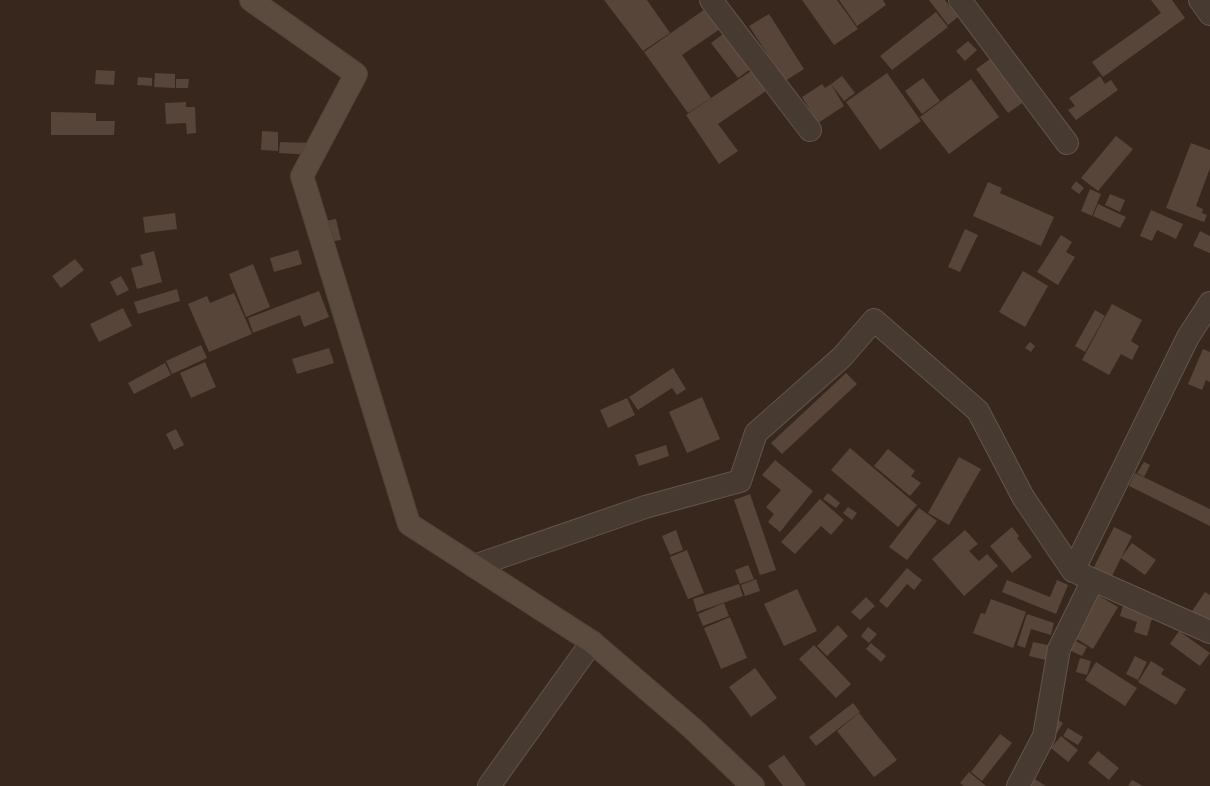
<svg xmlns="http://www.w3.org/2000/svg" width="1210" height="786" font-family="Montserrat,sans-serif">
	<rect width="100%" height="100%" fill="#37271d"/>
	<g fill="#584539">
		<path d="M 604,0 L 647,0 L 670,33 L 643,51 Z"/>
		<path d="M 802,0 L 837,0 L 858,29 L 834,45 Z"/>
		<path d="M 839,0 L 883,0 L 886,5 L 857,26 Z"/>
		<path d="M 929,0 L 945,0 L 958,17 L 948,25 Z"/>
		<path d="M 1151,0 L 1172,0 L 1185,18 L 1103,77 L 1092,62 L 1161,13 Z"/>
		<path d="M 705,9 L 720,29 L 682,55 L 711,98 L 688,113 L 644,52 Z"/>
		<path d="M 936,12 L 948,27 L 892,70 L 880,56 Z"/>
		<path d="M 769,14 L 804,69 L 785,81 L 749,26 Z"/>
		<path d="M 727,31 L 753,67 L 738,78 L 711,43 Z"/>
		<path d="M 968,41 L 977,50 L 965,61 L 956,51 Z"/>
		<path d="M 993,57 L 1025,101 L 1008,113 L 976,69 Z"/>
		<path d="M 754,69 L 769,89 L 718,124 L 738,151 L 719,164 L 686,115 Z"/>
		<path d="M 96,70 L 115,71 L 114,85 L 95,84 Z"/>
		<path d="M 155,73 L 175,74 L 175,88 L 154,87 Z"/>
		<path d="M 887,73 L 921,121 L 880,150 L 846,102 Z"/>
		<path d="M 842,76 L 855,93 L 844,101 L 831,84 Z"/>
		<path d="M 1100,76 L 1105,84 L 1111,80 L 1118,90 L 1076,120 L 1068,110 L 1075,106 L 1069,98 Z"/>
		<path d="M 138,77 L 152,78 L 152,86 L 137,85 Z"/>
		<path d="M 923,78 L 940,101 L 922,114 L 905,91 Z"/>
		<path d="M 176,79 L 189,79 L 188,88 L 176,88 Z"/>
		<path d="M 971,79 L 999,117 L 949,154 L 920,117 Z"/>
		<path d="M 822,84 L 825,88 L 831,84 L 844,106 L 818,123 L 802,97 Z"/>
		<path d="M 186,102 L 186,107 L 195,107 L 196,133 L 187,134 L 186,123 L 166,124 L 165,103 Z"/>
		<path d="M 51,112 L 96,113 L 96,121 L 115,121 L 114,135 L 51,135 Z"/>
		<path d="M 262,131 L 278,132 L 278,151 L 261,150 Z"/>
		<path d="M 1116,136 L 1133,149 L 1098,191 L 1081,178 Z"/>
		<path d="M 280,142 L 312,143 L 312,155 L 279,153 Z"/>
		<path d="M 1191,143 L 1210,150 L 1210,168 L 1196,206 L 1203,209 L 1202,213 L 1207,215 L 1204,222 L 1166,208 Z"/>
		<path d="M 1076,181 L 1084,188 L 1079,194 L 1071,188 Z"/>
		<path d="M 988,182 L 1002,188 L 1000,193 L 1054,217 L 1041,246 L 973,216 Z"/>
		<path d="M 1090,189 L 1101,194 L 1092,216 L 1081,211 Z"/>
		<path d="M 1110,194 L 1125,200 L 1120,212 L 1105,205 Z"/>
		<path d="M 1098,204 L 1126,217 L 1120,228 L 1093,216 Z"/>
		<path d="M 1151,210 L 1183,224 L 1176,239 L 1157,230 L 1152,241 L 1140,236 Z"/>
		<path d="M 175,213 L 177,229 L 145,233 L 143,217 Z"/>
		<path d="M 336,219 L 341,240 L 329,242 L 325,221 Z"/>
		<path d="M 965,229 L 978,235 L 960,272 L 948,267 Z"/>
		<path d="M 1200,231 L 1210,236 L 1210,253 L 1193,246 Z"/>
		<path d="M 1061,235 L 1072,242 L 1066,252 L 1075,257 L 1058,285 L 1037,272 Z"/>
		<path d="M 298,250 L 302,264 L 274,272 L 270,258 Z"/>
		<path d="M 154,251 L 162,282 L 137,289 L 131,268 L 143,265 L 140,255 Z"/>
		<path d="M 75,259 L 84,270 L 61,288 L 52,276 Z"/>
		<path d="M 253,264 L 270,307 L 246,317 L 229,274 Z"/>
		<path d="M 1023,271 L 1048,286 L 1025,327 L 999,312 Z"/>
		<path d="M 121,276 L 129,290 L 117,296 L 110,282 Z"/>
		<path d="M 177,289 L 180,301 L 138,314 L 134,302 Z"/>
		<path d="M 319,291 L 329,317 L 304,327 L 300,315 L 253,333 L 248,318 Z"/>
		<path d="M 234,293 L 252,334 L 209,352 L 188,304 L 207,296 L 210,303 Z"/>
		<path d="M 1112,304 L 1142,320 L 1131,341 L 1139,346 L 1132,360 L 1121,354 L 1109,375 L 1082,360 Z"/>
		<path d="M 123,308 L 132,326 L 99,342 L 90,324 Z"/>
		<path d="M 1095,310 L 1105,316 L 1085,352 L 1075,346 Z"/>
		<path d="M 1030,342 L 1035,346 L 1031,352 L 1025,348 Z"/>
		<path d="M 201,345 L 207,358 L 172,374 L 166,361 Z"/>
		<path d="M 329,348 L 334,363 L 297,374 L 292,359 Z"/>
		<path d="M 1203,349 L 1210,352 L 1210,382 L 1206,380 L 1202,390 L 1188,384 Z"/>
		<path d="M 205,362 L 216,387 L 191,398 L 180,373 Z"/>
		<path d="M 165,363 L 171,375 L 134,394 L 128,383 Z"/>
		<path d="M 673,368 L 686,389 L 677,395 L 672,388 L 638,410 L 629,397 Z"/>
		<path d="M 846,373 L 857,384 L 782,454 L 771,443 Z"/>
		<path d="M 702,397 L 720,439 L 687,453 L 669,412 Z"/>
		<path d="M 627,398 L 635,415 L 608,428 L 600,410 Z"/>
		<path d="M 176,429 L 184,445 L 174,450 L 166,434 Z"/>
		<path d="M 666,445 L 669,456 L 639,466 L 635,455 Z"/>
		<path d="M 850,448 L 917,505 L 898,527 L 831,470 Z"/>
		<path d="M 888,449 L 915,471 L 911,476 L 921,483 L 910,496 L 874,466 Z"/>
		<path d="M 959,457 L 981,469 L 949,525 L 928,513 Z"/>
		<path d="M 775,460 L 813,491 L 780,532 L 768,522 L 774,514 L 766,507 L 781,490 L 762,475 Z"/>
		<path d="M 1144,462 L 1150,465 L 1144,477 L 1137,473 Z"/>
		<path d="M 1135,473 L 1210,509 L 1210,526 L 1129,486 Z"/>
		<path d="M 828,493 L 840,503 L 836,508 L 823,499 Z"/>
		<path d="M 750,494 L 776,570 L 760,575 L 734,500 Z"/>
		<path d="M 820,499 L 844,520 L 831,535 L 821,526 L 795,554 L 781,542 Z"/>
		<path d="M 848,507 L 857,513 L 852,520 L 843,513 Z"/>
		<path d="M 919,508 L 937,521 L 907,560 L 889,547 Z"/>
		<path d="M 1012,527 L 1019,536 L 1017,538 L 1032,557 L 1012,573 L 990,546 Z"/>
		<path d="M 1114,527 L 1132,536 L 1121,558 L 1132,543 L 1156,560 L 1145,575 L 1121,558 L 1110,580 L 1092,571 Z"/>
		<path d="M 676,530 L 683,550 L 670,555 L 662,536 Z"/>
		<path d="M 965,530 L 978,544 L 969,551 L 979,561 L 987,554 L 998,566 L 964,596 L 932,559 Z"/>
		<path d="M 687,550 L 704,593 L 688,599 L 670,557 Z"/>
		<path d="M 748,565 L 754,579 L 740,584 L 735,570 Z"/>
		<path d="M 907,568 L 922,580 L 914,590 L 907,584 L 887,608 L 879,601 Z"/>
		<path d="M 756,579 L 760,591 L 745,596 L 741,585 Z"/>
		<path d="M 1007,580 L 1050,597 L 1057,580 L 1068,585 L 1056,614 L 1002,592 Z"/>
		<path d="M 739,584 L 743,596 L 697,612 L 693,599 Z"/>
		<path d="M 797,589 L 817,631 L 784,646 L 764,604 Z"/>
		<path d="M 1205,592 L 1210,595 L 1210,628 L 1190,614 Z"/>
		<path d="M 1096,594 L 1118,607 L 1093,649 L 1072,636 Z"/>
		<path d="M 866,597 L 875,606 L 860,620 L 851,612 Z"/>
		<path d="M 991,599 L 1026,612 L 1013,648 L 973,633 L 981,613 L 985,614 Z"/>
		<path d="M 1124,602 L 1154,611 L 1147,636 L 1134,632 L 1137,622 L 1120,616 Z"/>
		<path d="M 724,603 L 729,616 L 703,626 L 698,614 Z"/>
		<path d="M 1027,614 L 1054,623 L 1051,635 L 1031,629 L 1025,648 L 1017,645 Z"/>
		<path d="M 730,617 L 747,658 L 721,669 L 704,628 Z"/>
		<path d="M 838,625 L 848,636 L 827,656 L 817,646 Z"/>
		<path d="M 868,627 L 877,634 L 869,643 L 861,636 Z"/>
		<path d="M 1179,631 L 1210,653 L 1200,666 L 1170,644 Z"/>
		<path d="M 1072,639 L 1087,647 L 1082,656 L 1067,649 Z"/>
		<path d="M 1033,642 L 1053,646 L 1050,661 L 1029,656 Z"/>
		<path d="M 871,643 L 886,656 L 881,662 L 866,649 Z"/>
		<path d="M 814,645 L 851,684 L 836,698 L 799,659 Z"/>
		<path d="M 1135,656 L 1147,662 L 1138,680 L 1126,674 Z"/>
		<path d="M 1080,658 L 1091,661 L 1087,675 L 1076,672 Z"/>
		<path d="M 1151,661 L 1164,669 L 1161,674 L 1186,689 L 1176,705 L 1138,682 Z"/>
		<path d="M 1096,662 L 1137,688 L 1125,706 L 1085,680 Z"/>
		<path d="M 755,668 L 777,698 L 751,717 L 729,687 Z"/>
		<path d="M 853,703 L 860,712 L 816,746 L 809,737 Z"/>
		<path d="M 859,713 L 897,760 L 874,777 L 837,731 Z"/>
		<path d="M 1053,717 L 1063,723 L 1057,733 L 1047,727 Z"/>
		<path d="M 1068,728 L 1083,737 L 1078,745 L 1063,736 Z"/>
		<path d="M 1000,734 L 1012,743 L 982,781 L 971,772 Z"/>
		<path d="M 1061,736 L 1078,750 L 1068,762 L 1051,748 Z"/>
		<path d="M 1098,751 L 1119,768 L 1109,780 L 1088,763 Z"/>
		<path d="M 784,755 L 806,785 L 804,786 L 783,786 L 768,766 Z"/>
		<path d="M 969,772 L 986,786 L 964,786 L 960,783 Z"/>
		<path d="M 1033,778 L 1046,786 L 1028,786 Z"/>
		<path d="M 1132,780 L 1143,786 L 1128,786 Z"/>
	</g>
	<g fill="none" stroke-linecap="round" stroke-linejoin="round">
		<g stroke="#63554c" stroke-width="24">
			<g id="street">
				<path d="M 711,0 L 810,130"/>
				<path d="M 960,0 L 1067,143"/>
				<path d="M 1200,0 L 1210,14"/>
				<path d="M 474,566 L 645,507 L 740,481 L 756,433 L 842,357 L 874,320 L 978,411 L 1023,497 L 1073,571 L 1188,337 L 1210,303"/>
				<path d="M 1080,574 L 1210,632"/>
				<path d="M 489,786 L 592,642"/>
				<path d="M 1018,786 L 1044,736 L 1059,649 L 1093,580"/>
			</g>
		</g>
		<g stroke="#51433a" stroke-width="24">
			<path id="secondary" d="M 251,0 L 356,74 L 302,176 L 409,524 L 592,642 L 692,728 L 753,786"/>
		</g>
		<use href="#street" stroke="#473a31" stroke-width="22"/>
		<use href="#secondary" stroke="#5b4b3e" stroke-width="22"/>
	</g>
</svg>
